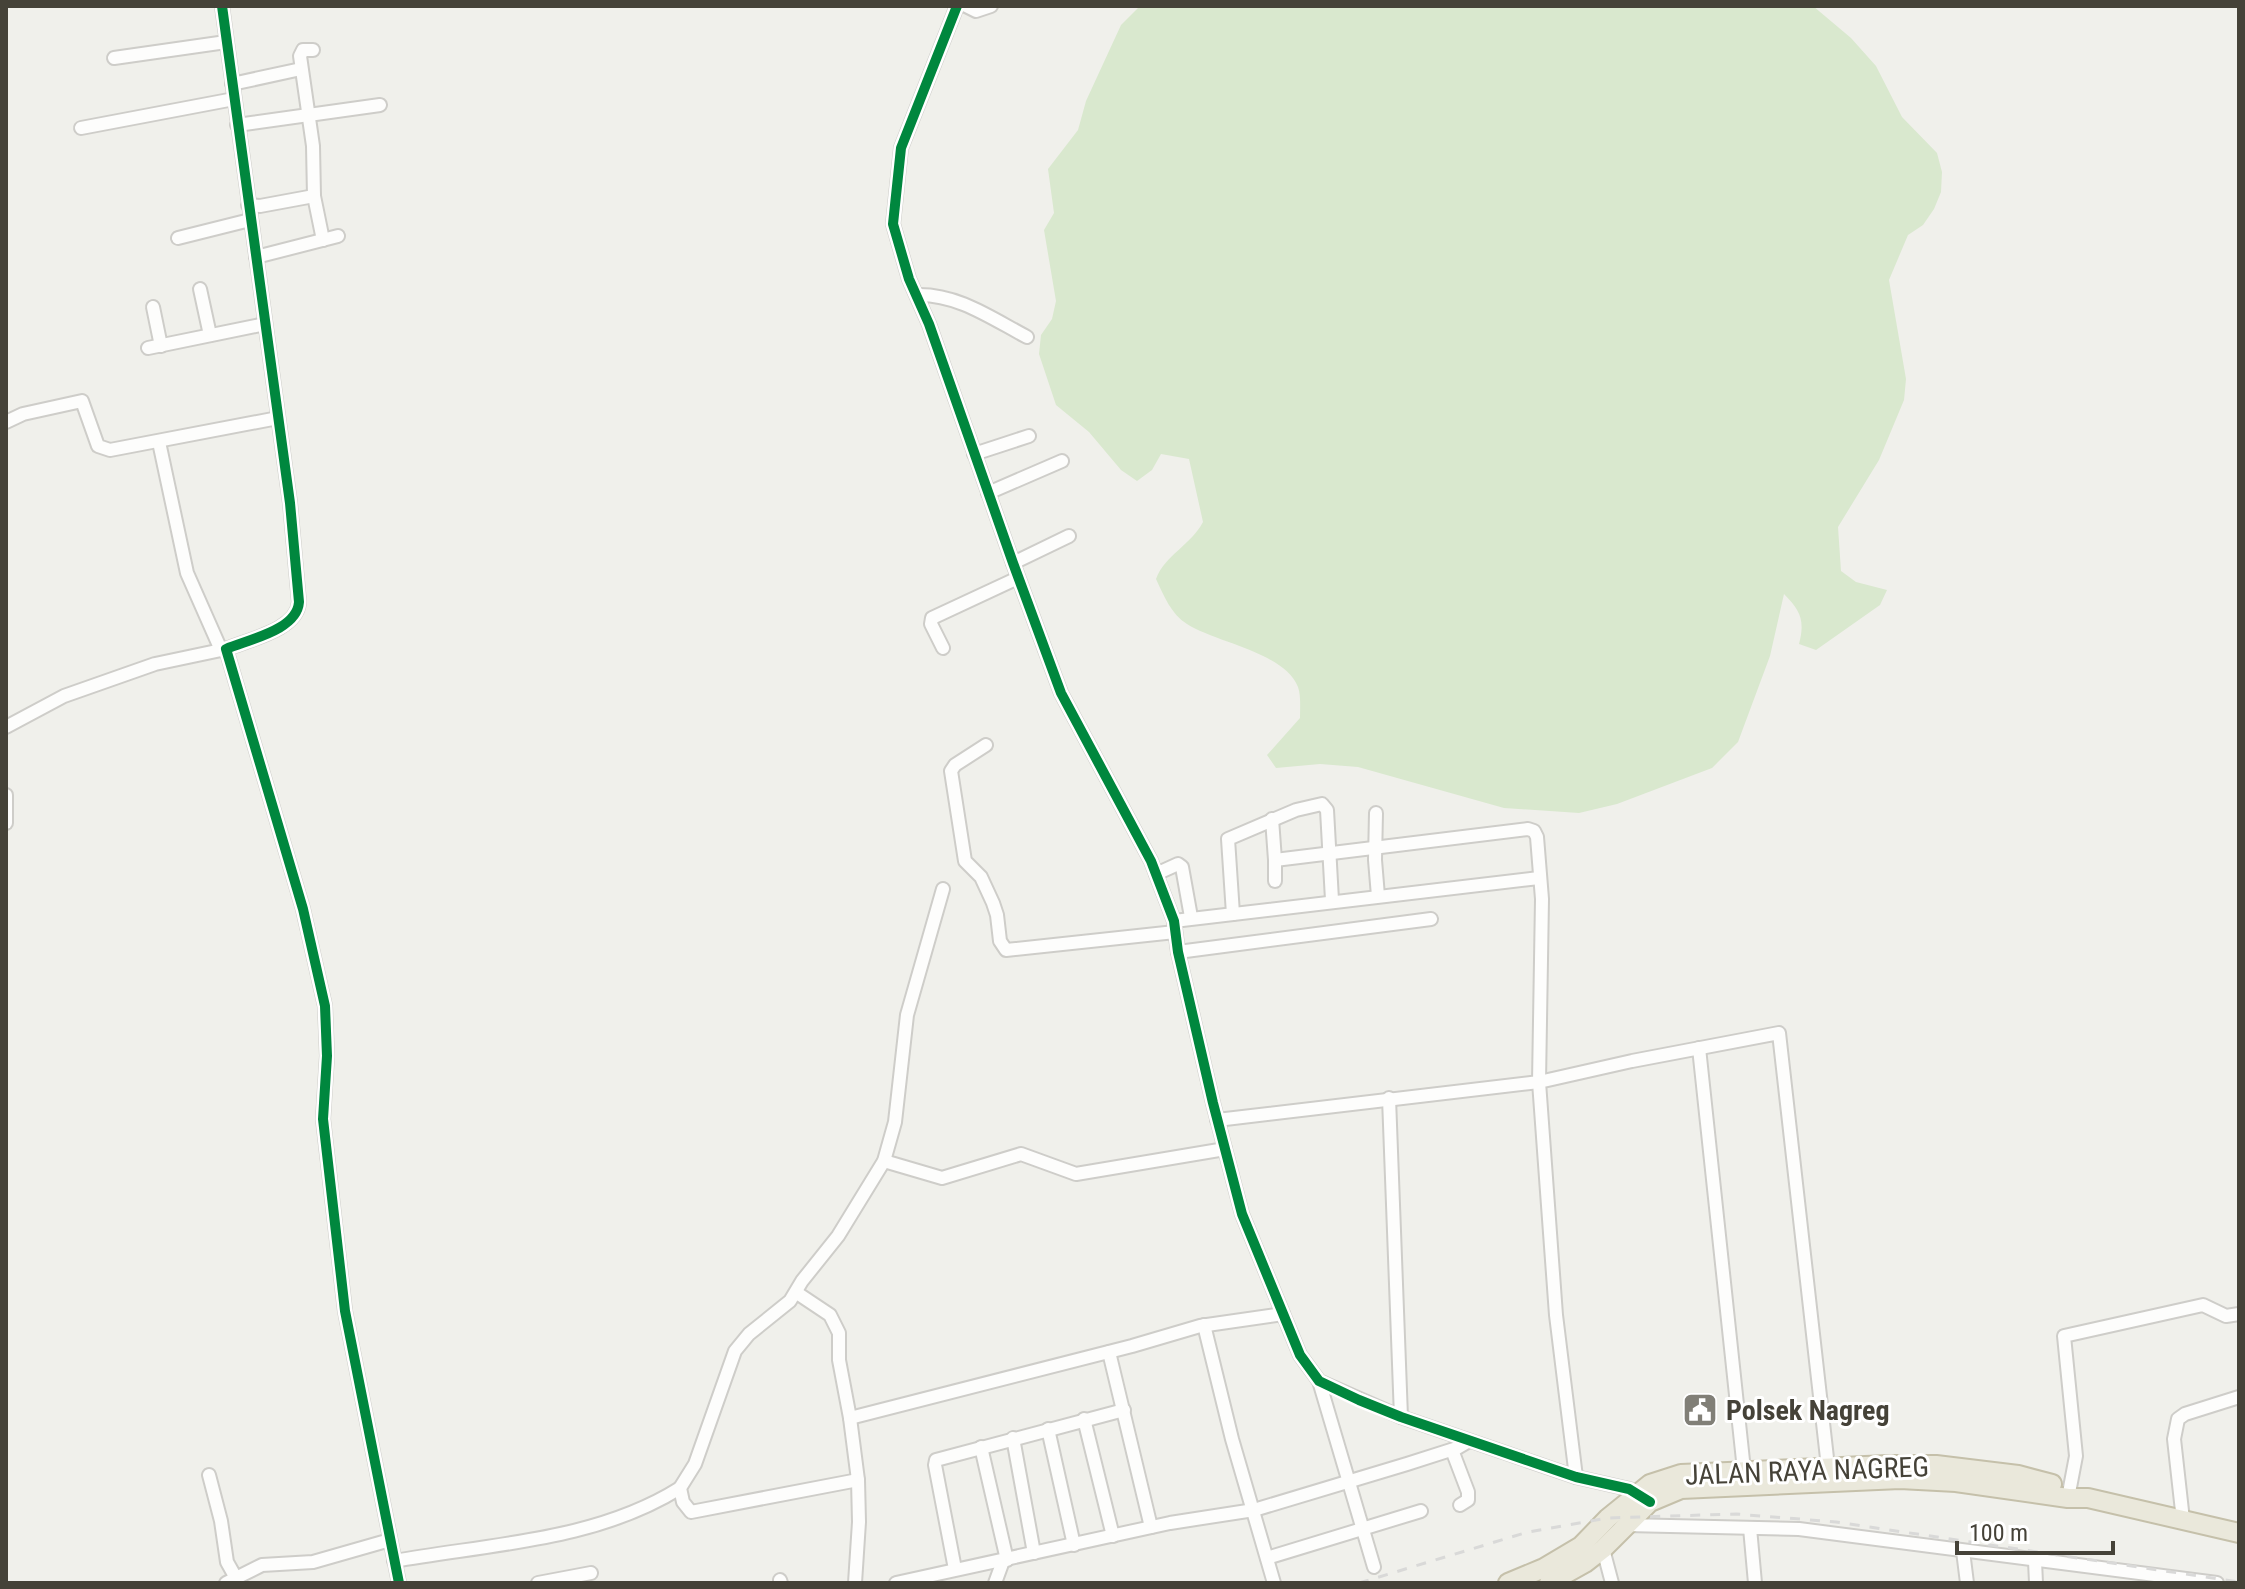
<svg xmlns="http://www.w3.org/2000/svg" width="2245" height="1589" font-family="'Roboto Condensed',sans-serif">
	<rect width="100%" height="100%" fill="#f0f0eb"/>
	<path fill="#d9e8ce" d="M 1140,6 L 1813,6 L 1851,38 L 1876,66 L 1902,117 L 1937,153 L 1942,172 L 1941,192 L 1934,209 L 1923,225 L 1908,235 L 1889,280 L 1906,379 L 1904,400 L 1879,460 L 1838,527 L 1841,571 L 1856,582 L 1887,590 L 1880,605 L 1816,650 L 1799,644 C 1805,621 1801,611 1784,594 L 1770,656 L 1738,742 L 1712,768 L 1617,804 L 1579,813 L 1504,808 L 1358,767 L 1320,764 L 1276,768 L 1267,755 L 1300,718 C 1300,708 1301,695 1298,687 C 1284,652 1217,643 1187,624 C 1171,614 1164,596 1156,579 C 1165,555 1191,545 1203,522 L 1189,459 L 1161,454 L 1152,470 L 1137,481 L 1121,470 L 1089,432 L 1056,405 L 1039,354 L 1041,335 L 1052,319 L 1056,301 L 1044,230 L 1054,213 L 1048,169 L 1078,130 L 1086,101 L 1121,25 Z"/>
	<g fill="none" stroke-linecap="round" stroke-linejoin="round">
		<g stroke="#cecdc9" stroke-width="16">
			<g id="minor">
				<path d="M 222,6 L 290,503 L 299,602 C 297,630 250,639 226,649 L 303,909 L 325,1006 L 327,1056 L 323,1119 L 345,1311 L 399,1583"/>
				<path d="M 957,6 L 901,148 L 893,224 L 909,279 L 929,324 L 1013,563 L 1061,693 L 1151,861 L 1174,921 L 1178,952 L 1213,1103 L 1242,1214 L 1300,1355 L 1319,1381 L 1401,1417 L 1576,1477 L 1629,1489 L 1641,1495"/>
				<path d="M 966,6 L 976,11 L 991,6"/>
				<path d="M 313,50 L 303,50 L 300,56 L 313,146 L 314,196 L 323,240"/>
				<path d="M 114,58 L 226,42"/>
				<path d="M 232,84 L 301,69"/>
				<path d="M 237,125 L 380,105"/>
				<path d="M 81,128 L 234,99"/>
				<path d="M 248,205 L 260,206 L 314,196"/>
				<path d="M 178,238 L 250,220"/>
				<path d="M 256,257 L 338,236"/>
				<path d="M 200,289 L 210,335"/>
				<path d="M 917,295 C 958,294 991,318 1027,337"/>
				<path d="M 153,307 L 161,346"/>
				<path d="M 148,348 L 265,324"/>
				<path d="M 6,422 L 23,414 L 82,401 L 98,446 L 110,450 L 278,418"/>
				<path d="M 159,442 L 187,573 L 221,650"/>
				<path d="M 974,454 L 1029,436"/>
				<path d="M 988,493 L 1062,461"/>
				<path d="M 1013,563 L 1069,536"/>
				<path d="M 943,648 L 931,624 L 932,618 L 1018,578"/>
				<path d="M 6,727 L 64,696 L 155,664 L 226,649"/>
				<path d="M 986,745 L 955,765 L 951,771 L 965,861 L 981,877 L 993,903 L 997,915 L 1000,941 L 1006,950 L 1175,932"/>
				<path d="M 6,795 L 6,823"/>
				<path d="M 1376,813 L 1375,860 L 1378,896"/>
				<path d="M 1275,860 L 1275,881"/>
				<path d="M 1156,874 L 1178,864 L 1182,867 L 1191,917"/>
				<path d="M 1233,914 L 1228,839 L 1296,810 L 1322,804 L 1327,810 L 1332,900"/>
				<path d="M 1174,921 L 1539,878"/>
				<path d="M 1178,952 L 1431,919"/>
				<path d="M 1699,1048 L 1744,1470"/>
				<path d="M 1389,1098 L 1401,1417"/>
				<path d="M 1217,1120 L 1539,1082 L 1542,899 L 1537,837 L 1534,831 L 1528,829 L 1275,860 L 1272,819"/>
				<path d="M 884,1161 L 942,1178 L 1021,1154 L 1076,1174 L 1225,1149"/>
				<path d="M 797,1293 L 830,1315 L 839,1333 L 839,1360 L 850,1418 L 858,1480 L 859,1522 L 855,1583"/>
				<path d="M 1204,1325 L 1232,1439 L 1274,1583"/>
				<path d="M 1109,1352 L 1151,1527"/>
				<path d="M 1319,1381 L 1374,1567"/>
				<path d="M 850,1418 L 1132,1346 L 1200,1326 L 1283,1314"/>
				<path d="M 1084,1419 L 1113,1536"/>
				<path d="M 1048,1429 L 1074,1545"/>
				<path d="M 1013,1438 L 1034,1553"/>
				<path d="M 981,1447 L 1007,1560"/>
				<path d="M 1452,1450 L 1468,1492 L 1468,1500 L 1460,1505"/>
				<path d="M 209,1475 L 221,1521 L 227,1562 L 236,1578"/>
				<path d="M 1576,1477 L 1556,1315 L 1539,1082 L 1632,1061 L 1779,1033 L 1828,1467"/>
				<path d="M 858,1480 L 691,1512 L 683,1502 L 680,1488 L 695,1464 L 735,1351 L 749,1334 L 790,1301 L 802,1281 L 838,1236 L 884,1161 L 895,1122 L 907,1015 L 943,889"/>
				<path d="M 2068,1498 L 2076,1456 L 2064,1336 L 2203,1305 L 2226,1316 L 2239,1314"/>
				<path d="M 2183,1520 L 2174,1439 L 2178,1419 L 2185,1414 L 2239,1397"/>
				<path d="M 1626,1525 L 1799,1529 L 2217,1583"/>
				<path d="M 1750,1528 L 1755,1583"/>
				<path d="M 1603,1549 L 1612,1583"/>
				<path d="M 1963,1551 L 1967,1583"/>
				<path d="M 1267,1558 L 1421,1511"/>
				<path d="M 394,1561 C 489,1544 596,1541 680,1488"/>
				<path d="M 2035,1561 L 2036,1583"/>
				<path d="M 955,1569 L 935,1465 L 936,1460 L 1124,1410"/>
				<path d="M 780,1580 L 781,1583"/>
				<path d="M 226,1583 L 262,1565 L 313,1562 L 390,1540"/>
				<path d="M 538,1583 L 591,1573"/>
				<path d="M 896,1583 L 1170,1523 L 1254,1510 L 1407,1464 L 1457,1448 L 1469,1441"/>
				<path d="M 995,1583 L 1003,1561"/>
			</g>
		</g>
		<g stroke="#c5c0aa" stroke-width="22">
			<g id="highway">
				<path d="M 1508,1583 L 1544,1568 L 1581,1546 L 1608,1518 L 1650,1484 L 1681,1474 L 1888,1465 L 1936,1465 L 2018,1475 L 2052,1484"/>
				<path d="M 1549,1583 L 1585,1563 L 1603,1549 L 1650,1502 L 1681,1489 L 1900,1479 L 1956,1482 L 2068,1498 L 2088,1498 L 2239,1533"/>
			</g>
		</g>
		<use href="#minor" stroke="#fdfdfc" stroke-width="12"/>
		<use href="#highway" stroke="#eae8db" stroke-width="18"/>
		<path stroke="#d9d9d8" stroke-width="3" stroke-dasharray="10 10" stroke-linecap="butt" d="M 1359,1583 L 1528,1532 L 1608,1518 L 1736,1514 L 1836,1522 L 2239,1582"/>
		<g stroke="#fff" stroke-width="15">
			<g id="cycleway">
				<path d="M 222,6 L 290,503 L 299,602 C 297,630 250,639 226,649 L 303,909 L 325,1006 L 327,1056 L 323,1119 L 345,1311 L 399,1583"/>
				<path d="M 957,6 L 901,148 L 893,224 L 909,279 L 929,324 L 1013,563 L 1061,693 L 1151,861 L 1174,921 L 1178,952 L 1213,1103 L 1242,1214 L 1300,1355 L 1319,1381 L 1359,1400 L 1401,1417 L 1576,1477 L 1629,1489 L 1650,1502"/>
			</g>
		</g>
		<use href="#cycleway" stroke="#00873e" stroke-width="10"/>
	</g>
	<defs>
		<g id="civic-square" transform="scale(1.8)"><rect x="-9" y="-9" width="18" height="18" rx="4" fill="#817f77" stroke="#fff"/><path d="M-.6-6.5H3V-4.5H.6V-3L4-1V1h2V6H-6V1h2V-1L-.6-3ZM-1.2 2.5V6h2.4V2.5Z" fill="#fff"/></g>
	</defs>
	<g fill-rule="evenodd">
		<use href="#civic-square" x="1700" y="1410"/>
	</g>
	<g text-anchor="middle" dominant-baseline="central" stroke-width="6" stroke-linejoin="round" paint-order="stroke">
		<g font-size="28" font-weight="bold" fill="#454238" stroke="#fff" text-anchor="start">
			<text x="1726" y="1410">Polsek Nagreg</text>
		</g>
		<g font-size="28" fill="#454238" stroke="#fff">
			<text transform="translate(1807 1471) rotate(-2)">JALAN RAYA NAGREG</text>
		</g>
	</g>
	<rect width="2245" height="1589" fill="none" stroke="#454238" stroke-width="16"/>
	<path d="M1957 1541v12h156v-12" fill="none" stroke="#454238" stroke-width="4"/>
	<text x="1969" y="1541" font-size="24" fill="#454238" stroke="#ffffff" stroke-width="6" paint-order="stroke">100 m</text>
</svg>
